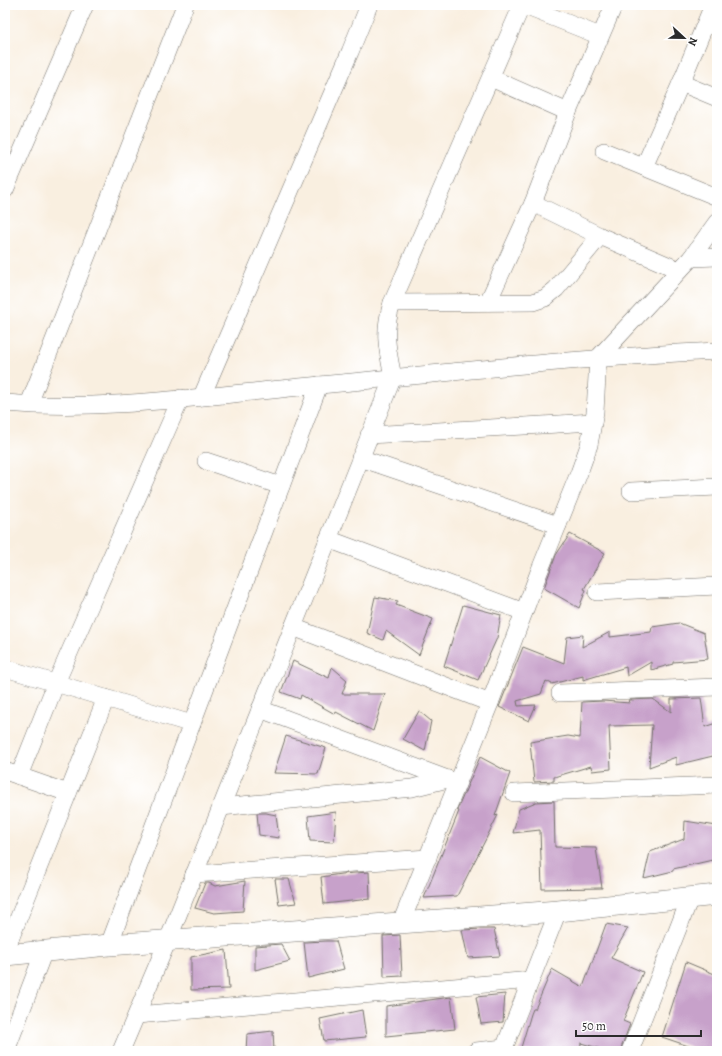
<svg xmlns="http://www.w3.org/2000/svg" width="722" height="1056" font-family="Alegreya,serif">
	<rect width="100%" height="100%" fill="#fff"/>
	<filter id="ink" filterUnits="userSpaceOnUse"><feTurbulence type="fractalNoise" baseFrequency=".025" numOctaves="2"/><feDisplacementMap in="SourceGraphic" scale="8" xChannelSelector="R" yChannelSelector="G"/><feConvolveMatrix kernelMatrix="1 2 1 2 8 2 1 2 1" color-interpolation-filters="sRGB"/></filter>
	<filter id="wash" filterUnits="userSpaceOnUse"><feTurbulence type="fractalNoise" baseFrequency=".012" numOctaves="4" result="noise"/><feDisplacementMap in="SourceGraphic" scale="16" xChannelSelector="R" yChannelSelector="G"/><feGaussianBlur stdDeviation="0.9" result="paint"/><feColorMatrix in="noise" values="0 0 0 0 0 0 0 0 0 0 0 0 0 0 0 0 0 1.4 0 .05"/><feComposite in="paint" operator="in"/></filter>
	<g filter="url(#wash)">
		<rect width="100%" height="100%" fill="#f9efe0"/>
		<g id="blocks">
			<g fill="#c7a1ca">
				<path d="M 570,534 L 605,553 L 584,589 L 586,590 L 579,608 L 544,588 L 556,555 Z"/>
				<path d="M 375,597 L 398,601 L 396,605 L 433,619 L 419,655 L 386,631 L 383,640 L 367,633 Z"/>
				<path d="M 463,605 L 501,615 L 497,638 L 478,680 L 444,666 Z"/>
				<path d="M 679,623 L 704,633 L 708,659 L 673,662 L 673,664 L 651,670 L 651,662 L 627,676 L 626,667 L 583,680 L 583,676 L 552,684 L 546,681 L 541,694 L 517,701 L 518,706 L 536,705 L 529,721 L 499,707 L 523,647 L 564,663 L 567,637 L 583,635 L 582,647 L 610,632 L 610,637 L 651,632 L 652,627 Z"/>
				<path d="M 293,661 L 329,678 L 332,667 L 347,680 L 342,694 L 385,694 L 373,731 L 336,712 L 335,714 L 301,695 L 300,699 L 281,692 Z"/>
				<path d="M 701,698 L 705,727 L 717,723 L 717,755 L 676,765 L 676,757 L 649,767 L 652,725 L 609,726 L 611,769 L 592,771 L 591,766 L 554,777 L 554,781 L 534,782 L 530,742 L 568,736 L 580,738 L 582,702 L 603,701 L 630,703 L 629,700 L 653,699 L 671,712 L 671,699 Z"/>
				<path d="M 419,711 L 431,721 L 425,751 L 403,739 Z"/>
				<path d="M 286,736 L 326,748 L 318,774 L 274,773 Z"/>
				<path d="M 480,757 L 510,773 L 495,816 L 498,815 L 457,896 L 424,898 L 459,811 L 457,810 Z"/>
				<path d="M 554,801 L 555,847 L 596,848 L 602,888 L 542,889 L 540,830 L 513,833 L 519,809 L 536,802 Z"/>
				<path d="M 336,812 L 334,842 L 310,841 L 308,816 Z"/>
				<path d="M 257,813 L 266,813 L 276,815 L 279,838 L 259,835 Z"/>
				<path d="M 685,821 L 717,826 L 717,859 L 673,869 L 673,871 L 644,878 L 650,852 L 684,839 Z"/>
				<path d="M 369,872 L 370,899 L 324,904 L 321,877 L 341,874 Z"/>
				<path d="M 275,879 L 289,879 L 296,903 L 279,905 Z"/>
				<path d="M 245,881 L 243,911 L 214,913 L 195,908 L 205,883 L 209,883 L 215,886 Z"/>
				<path d="M 606,924 L 628,928 L 611,958 L 643,972 L 623,1021 L 630,1024 L 620,1051 L 608,1051 L 581,1043 L 580,1051 L 520,1051 L 531,1014 L 533,1009 L 535,1009 L 552,969 L 583,987 Z"/>
				<path d="M 481,929 L 494,929 L 500,956 L 468,958 L 462,930 Z"/>
				<path d="M 400,935 L 402,976 L 384,977 L 383,936 Z"/>
				<path d="M 327,941 L 336,941 L 344,969 L 308,978 L 304,942 Z"/>
				<path d="M 281,944 L 290,961 L 255,970 L 255,946 Z"/>
				<path d="M 226,950 L 229,989 L 191,990 L 191,957 Z"/>
				<path d="M 686,962 L 717,975 L 717,1051 L 703,1051 L 662,1037 Z"/>
				<path d="M 505,994 L 503,1022 L 481,1024 L 476,997 Z"/>
				<path d="M 451,997 L 455,1029 L 386,1036 L 386,1006 Z"/>
				<path d="M 362,1010 L 366,1037 L 324,1041 L 320,1019 Z"/>
				<path d="M 273,1031 L 274,1051 L 246,1051 L 247,1034 Z"/>
			</g>
		</g>
	</g>
	<g filter="url(#ink)">
		<use href="#blocks" fill-opacity="0" stroke="#73706a" stroke-width="1"/>
		<g fill="none" stroke-linecap="round" stroke-linejoin="round">
			<g stroke="#73706a" stroke-width="18">
				<g id="minor">
					<path d="M 522,5 L 600,36"/>
					<path d="M 681,83 L 717,98"/>
					<path d="M 568,112 L 614,5"/>
					<path d="M 604,151 L 717,197"/>
					<path d="M 644,167 L 681,83 L 713,5"/>
					<path d="M 5,190 L 85,5"/>
					<path d="M 533,203 L 600,236 L 679,270"/>
					<path d="M 691,258 L 717,257"/>
					<path d="M 488,302 L 533,203 L 568,112 L 491,78"/>
					<path d="M 392,303 L 533,302 L 545,298 L 556,289 L 600,236"/>
					<path d="M 202,396 L 350,52 L 369,5"/>
					<path d="M 5,403 C 97,411 189,398 281,389 C 426,375 571,358 717,351"/>
					<path d="M 29,404 L 185,5"/>
					<path d="M 369,435 L 593,422"/>
					<path d="M 360,458 L 558,525"/>
					<path d="M 206,461 L 281,486"/>
					<path d="M 631,491 L 717,487"/>
					<path d="M 328,539 L 524,612"/>
					<path d="M 597,592 L 717,586"/>
					<path d="M 293,627 L 490,703"/>
					<path d="M 5,668 L 192,724"/>
					<path d="M 560,693 L 717,687"/>
					<path d="M 260,709 L 450,780"/>
					<path d="M 5,771 L 68,793"/>
					<path d="M 19,776 L 56,683 L 181,398"/>
					<path d="M 514,793 L 717,785"/>
					<path d="M 221,807 L 412,788 L 448,779"/>
					<path d="M 194,874 L 428,858"/>
					<path d="M 401,923 L 490,703 L 539,572 L 579,473 L 589,445 L 595,412 L 598,358 L 691,258 L 717,222"/>
					<path d="M 109,945 L 319,385"/>
					<path d="M 5,952 L 106,698"/>
					<path d="M 137,1015 L 531,980"/>
					<path d="M 6,1051 L 44,951"/>
					<path d="M 121,1051 L 168,940 L 393,377 C 387,348 383,332 392,303 L 522,5"/>
					<path d="M 476,1051 L 504,1048"/>
					<path d="M 503,1051 L 558,911"/>
					<path d="M 630,1051 L 690,898"/>
				</g>
			</g>
			<g stroke="#73706a" stroke-width="22">
				<path id="tertiary" d="M 5,955 L 109,945 L 558,911 L 717,895"/>
			</g>
			<use href="#minor" stroke="#fff" stroke-width="17"/>
			<use href="#tertiary" stroke="#fff" stroke-width="21"/>
		</g>
	</g>
	<rect width="722" height="1056" fill="none" stroke="#fff" stroke-width="20"/>
	<g transform="translate(684 38) rotate(112)" stroke="#ffffff" stroke-width="3" paint-order="stroke">
	<path d="M0-3L7 15L0 10L-7 15Z" fill="#2b2b2b"/>
	<text y="-6" font-size="11" font-weight="bold" text-anchor="middle" fill="#2b2b2b">N</text>
	</g>
	<path d="M576 1030v6h125v-6" fill="none" stroke="#2b2b2b" stroke-width="2"/>
	<text x="582" y="1030" font-size="12" fill="#2b2b2b" stroke="#ffffff" stroke-width="3" paint-order="stroke">50 m</text>
</svg>
